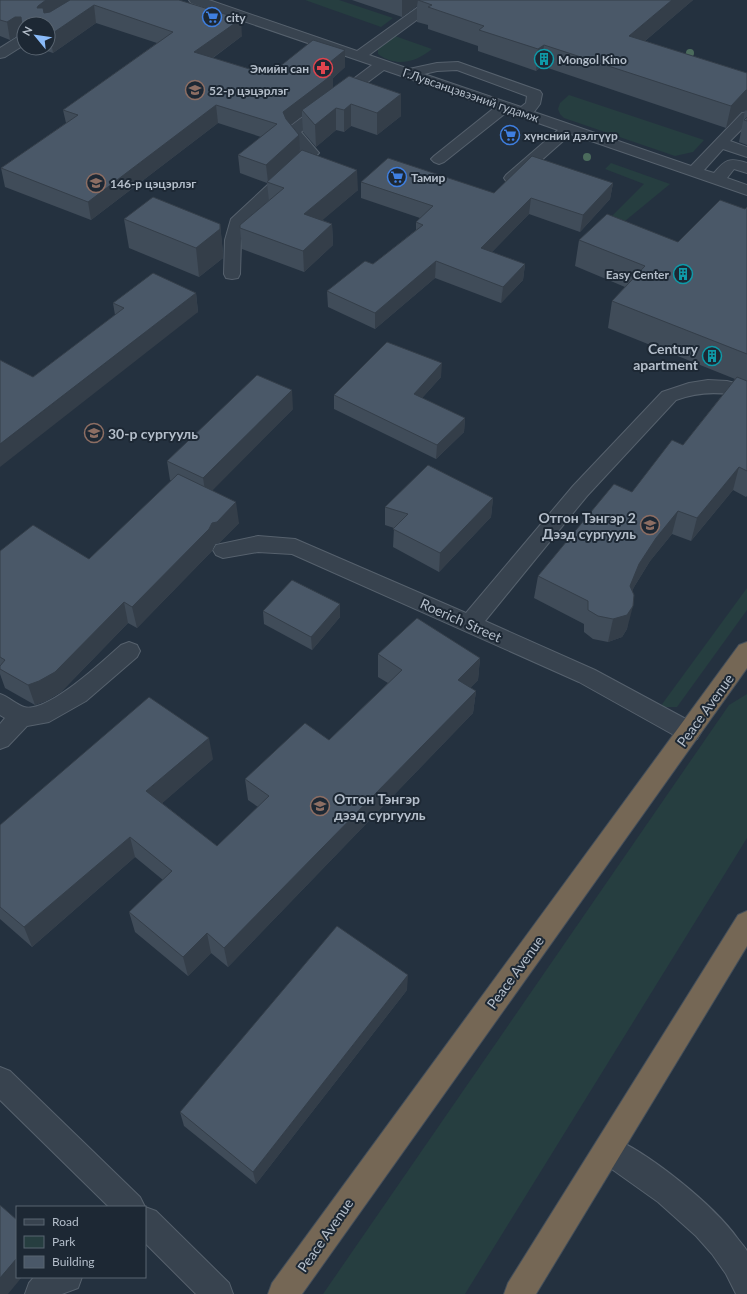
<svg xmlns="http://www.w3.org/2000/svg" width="747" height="1294" font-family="Lato,sans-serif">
	<rect width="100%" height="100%" fill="#24313f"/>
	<g fill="#263e40">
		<path d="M 305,0 L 339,0 L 393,18 L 381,27 Z"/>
		<path d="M 395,36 L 432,49 C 416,62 397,68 378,54 L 378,49 Z"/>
		<path d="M 569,95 L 704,140 L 693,152 L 675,156 L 564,118 L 560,114 L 558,109 L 560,103 Z"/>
		<path d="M 611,163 L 670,184 L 625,221 L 612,216 L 644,184 L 605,169 Z"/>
		<path d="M 747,588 L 747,610 L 677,707 L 660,707 Z"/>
		<path d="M 747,694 L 747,838 L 465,1294 L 323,1294 L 729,705 Z"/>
	</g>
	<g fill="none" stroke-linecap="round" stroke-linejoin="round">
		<g stroke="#56616d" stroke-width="2">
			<g id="minor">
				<path d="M 189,0 L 209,0 L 357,51 L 428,0 L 444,0 L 369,55 L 409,69 L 437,63 L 458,62 L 540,91 L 542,94 L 540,104 L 534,112 L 691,166 L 742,113 L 747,112 L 747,124 L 730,141 L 747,147 L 747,157 L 723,149 L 704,170 L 714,173 C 725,160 729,157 747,163 L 747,173 L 734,169 L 727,178 L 747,185 L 747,195 L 571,134 L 518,181 L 512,183 L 506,181 L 504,178 L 506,175 L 558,130 L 507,112 L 444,162 L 439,164 L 434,162 L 431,159 L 434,156 L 494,108 L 384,70 L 301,132 L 319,153 L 247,221 L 241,240 L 240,274 L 238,278 L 232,279 L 226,278 L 224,274 L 225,240 L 231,219 L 302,153 L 288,136 L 285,131 L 288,128 L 372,65 L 191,3 ZM 457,70 L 527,96 L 526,103 L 521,107 L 424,74 L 437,71 Z"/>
				<path d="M 24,35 L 24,45 L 5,57 L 0,58 L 0,48 L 19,36 Z"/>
				<path d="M 708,380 L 727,381 L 747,386 L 747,398 C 722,391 700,391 676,400 L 587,496 L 485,621 L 595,670 L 697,725 L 701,732 L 697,739 L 689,741 L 681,739 L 579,682 L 292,554 L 258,552 L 223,558 L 216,555 L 213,550 L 216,545 L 258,536 L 295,539 L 466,613 L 573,486 L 662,392 L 689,383 Z"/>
				<path d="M 129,642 L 137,645 L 140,651 L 137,657 L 86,701 L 49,722 L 27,726 L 8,746 L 0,749 L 0,724 L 5,718 L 0,715 L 0,694 C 9,697 17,705 24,707 C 47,714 104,660 121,645 Z"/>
				<path d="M 0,1067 L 10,1071 L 140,1197 L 145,1207 L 109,1207 L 0,1100 Z"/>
				<path d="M 609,1136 C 648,1152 713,1204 738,1239 C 740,1242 745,1247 747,1251 C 747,1258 747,1285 747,1294 L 736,1294 L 726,1274 L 712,1254 L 696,1236 L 658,1202 L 599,1160 L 595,1150 L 599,1140 Z"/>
				<path d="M 145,1207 L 156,1211 L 229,1283 L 233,1294 L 196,1294 L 145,1243 Z"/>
				<path d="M 34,1277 L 82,1277 L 78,1288 L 62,1294 L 25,1294 L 29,1283 Z"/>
			</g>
		</g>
		<g stroke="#434e5a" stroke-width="2">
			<g id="highway">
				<path d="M 747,642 L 747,668 L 302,1294 L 268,1294 L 272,1283 L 739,645 Z"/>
				<path d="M 747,911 L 747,946 L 536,1294 L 504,1294 L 508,1283 L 738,915 Z"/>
			</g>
		</g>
		<use href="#minor" fill="#38434f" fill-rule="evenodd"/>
		<use href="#highway" fill="#756755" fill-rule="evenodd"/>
	</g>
	<g fill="#4b6b5c">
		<circle cx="690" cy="53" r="4"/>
		<circle cx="587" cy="157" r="4"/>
	</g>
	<g fill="#404c59">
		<path d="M 0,0 L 161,0 L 242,36 L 213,58 L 269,75 L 345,50 L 345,67 L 333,78 L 333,88 L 401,94 L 401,116 L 377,135 L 351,126 L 344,132 L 336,130 L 316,147 L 303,132 L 302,116 L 291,125 L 300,152 L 358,190 L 322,220 L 332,224 L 333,245 L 304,272 L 242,249 L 240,228 L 269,201 L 267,183 L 240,173 L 238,155 L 261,137 L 218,123 L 91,220 L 5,187 L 1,168 L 66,123 L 63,110 L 157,43 L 96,23 L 53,53 L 38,48 L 48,48 L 48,24 L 24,24 L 24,37 L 23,34 L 18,35 L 10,40 L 0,36 Z"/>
		<path d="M 352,0 L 693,0 L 645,41 L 747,73 L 747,145 L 739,142 L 745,111 L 741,112 L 726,128 L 542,66 L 536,71 L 478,51 L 478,46 L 428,29 L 428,25 L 417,22 L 417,6 L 402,17 Z"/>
		<path d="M 361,182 L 494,193 L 613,183 L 610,199 L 580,232 L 529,214 L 492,252 L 525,264 L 523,280 L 501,303 L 435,278 L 375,329 L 328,307 L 327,291 L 373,264 L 416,230 L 416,222 L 420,218 L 361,198 Z"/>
		<path d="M 747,207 L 747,496 L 746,497 L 733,490 L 691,541 L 672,534 L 650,561 L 634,587 L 632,591 L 627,629 L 622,637 L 608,642 L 593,639 L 584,632 L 584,624 L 534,598 L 538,576 L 632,492 L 683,445 L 735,379 L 608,328 L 612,301 L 625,287 L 575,266 L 579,240 L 678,242 L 745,209 Z"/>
		<path d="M 124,219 L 220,224 L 223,253 L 223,258 L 199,277 L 129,248 Z"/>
		<path d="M 196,293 L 198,312 L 33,377 L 115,315 L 113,303 Z"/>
		<path d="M 441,377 L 422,398 L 465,418 L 464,432 L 436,459 L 334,409 L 334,395 Z"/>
		<path d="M 293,409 L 212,490 L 239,523 L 219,543 L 215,544 L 212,551 L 137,628 L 128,623 L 61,692 L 46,701 L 35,705 L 5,688 L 0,674 L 0,551 L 89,559 L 172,481 L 170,480 L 167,461 Z"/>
		<path d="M 493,498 L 491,517 L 439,572 L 393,547 L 394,528 L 385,525 L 385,507 Z"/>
		<path d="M 340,604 L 340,617 L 312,650 L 264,624 L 263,611 Z"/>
		<path d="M 378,654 L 480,658 L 478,680 L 470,688 L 476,691 L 473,713 L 228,967 L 211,953 L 188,976 L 135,932 L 129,912 L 163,880 L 135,857 L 32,947 L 0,919 L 0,825 L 213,759 L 162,803 L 217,846 L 258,807 L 248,800 L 245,779 L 329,740 L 388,683 L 378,677 Z"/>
		<path d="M 407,990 L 256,1184 L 184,1126 L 180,1112 Z"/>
	</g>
	<g fill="#343e49">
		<path d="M 46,0 L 76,0 L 46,24 L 37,8 L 38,6 Z"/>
		<path d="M 402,0 L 425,0 L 418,0 L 417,6 L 402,17 Z"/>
		<path d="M 672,0 L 693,0 L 626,57 L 629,36 Z"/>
		<path d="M 94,5 L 96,23 L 53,53 L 50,35 Z"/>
		<path d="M 15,17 L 21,17 L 22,27 L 23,34 L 18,35 L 10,40 L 7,22 Z"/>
		<path d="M 241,19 L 242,36 L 196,70 L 194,52 Z"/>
		<path d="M 544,45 L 542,66 L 536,71 L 538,49 Z"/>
		<path d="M 345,50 L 345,67 L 333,78 L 333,92 L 302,110 L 302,116 L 284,130 L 283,112 L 319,71 Z"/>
		<path d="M 746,90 L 747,90 L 747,111 L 746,110 L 745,111 L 741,112 L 726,128 L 731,106 Z"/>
		<path d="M 401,94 L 401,116 L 377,135 L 377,113 Z"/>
		<path d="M 351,104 L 351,126 L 344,132 L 344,110 Z"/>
		<path d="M 216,105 L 218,123 L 91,220 L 88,202 Z"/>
		<path d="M 336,108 L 336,130 L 316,147 L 315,125 Z"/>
		<path d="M 299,135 L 300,153 L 268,182 L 266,165 Z"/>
		<path d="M 357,170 L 358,190 L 305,235 L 304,214 Z"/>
		<path d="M 613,183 L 610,199 L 580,232 L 583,215 Z"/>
		<path d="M 531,198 L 529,214 L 480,264 L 481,248 Z"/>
		<path d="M 220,224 L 223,253 L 223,258 L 199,277 L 196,248 Z"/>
		<path d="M 332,224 L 333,245 L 304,272 L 303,251 Z"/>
		<path d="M 436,261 L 435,278 L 375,329 L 375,313 Z"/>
		<path d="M 525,264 L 523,280 L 501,303 L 503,287 Z"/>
		<path d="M 196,293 L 198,312 L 0,467 L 0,444 Z"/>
		<path d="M 442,363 L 441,377 L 413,408 L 414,394 Z"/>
		<path d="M 292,390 L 293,409 L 206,497 L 203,478 Z"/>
		<path d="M 465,418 L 464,432 L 436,459 L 437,445 Z"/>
		<path d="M 739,467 L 733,490 L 691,541 L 697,518 Z"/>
		<path d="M 493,498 L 491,517 L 439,572 L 440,553 Z"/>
		<path d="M 236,502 L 239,523 L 219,543 L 215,544 L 212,551 L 137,628 L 132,607 L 212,523 Z"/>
		<path d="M 678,511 L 672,534 L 650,561 L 634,587 L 625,609 L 630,586 L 639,564 L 656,538 Z"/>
		<path d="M 124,602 L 128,623 L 61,692 L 46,701 L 35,705 L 28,685 Z"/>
		<path d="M 340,604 L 340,617 L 312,650 L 311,637 Z"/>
		<path d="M 633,606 L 627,629 L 622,637 L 608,642 L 613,619 Z"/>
		<path d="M 480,658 L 478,680 L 456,702 L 458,680 Z"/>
		<path d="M 476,691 L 473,713 L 228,967 L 224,948 Z"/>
		<path d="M 209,738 L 213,759 L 152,812 L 146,791 Z"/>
		<path d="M 130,837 L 135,857 L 32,947 L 24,927 Z"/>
		<path d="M 207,933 L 211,953 L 188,976 L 183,957 Z"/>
		<path d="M 408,975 L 407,990 L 256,1184 L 253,1172 Z"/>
		<path d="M 17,1258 L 17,1277 L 22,1277 L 8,1294 L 0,1294 L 0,1278 Z"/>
	</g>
	<g fill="#4a5868" stroke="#343e49">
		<path d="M 0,0 L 46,0 L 38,6 L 37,8 L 43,8 L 44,13 L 50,12 L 70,0 L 179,0 L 241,19 L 194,52 L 269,75 L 313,40 L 345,50 L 319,71 L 332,75 L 283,112 L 286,119 L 299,135 L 266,165 L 238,155 L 277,124 L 216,105 L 88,202 L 1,168 L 78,115 L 63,110 L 173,32 L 94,5 L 50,35 L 48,35 L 48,24 L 24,24 L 24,28 L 22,27 L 21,17 L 15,17 L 7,22 L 0,20 Z"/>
		<path d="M 418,0 L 672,0 L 629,36 L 747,73 L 747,90 L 746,90 L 731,106 L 544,45 L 538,49 L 479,30 L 484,26 L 428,7 L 432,5 Z"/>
		<path d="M 349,76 L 401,94 L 377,113 L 351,104 L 344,110 L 336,108 L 315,125 L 302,110 Z"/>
		<path d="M 747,117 L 747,121 L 744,120 Z"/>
		<path d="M 302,150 L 357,170 L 304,214 L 332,224 L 303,251 L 240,228 L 240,225 L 284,188 L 267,182 Z"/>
		<path d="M 532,156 L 613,183 L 583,215 L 531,198 L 481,248 L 525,264 L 503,287 L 436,261 L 375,313 L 327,291 L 365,261 L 373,264 L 423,225 L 416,222 L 433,206 L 361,182 L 388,158 L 494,193 Z"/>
		<path d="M 153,197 L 220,224 L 220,229 L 196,248 L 124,219 Z"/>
		<path d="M 720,200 L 745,209 L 747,207 L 747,354 L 612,301 L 645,266 L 579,240 L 607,214 L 678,242 Z"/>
		<path d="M 153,273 L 196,293 L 0,444 L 0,360 L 33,377 L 124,308 L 113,303 Z"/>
		<path d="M 387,342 L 442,363 L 414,394 L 465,418 L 437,445 L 334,395 Z"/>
		<path d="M 257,375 L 292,390 L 203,478 L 167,461 Z"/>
		<path d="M 737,377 L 747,381 L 747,471 L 739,467 L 697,518 L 678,511 L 656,538 L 639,564 L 630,586 L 634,595 L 633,606 L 627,615 L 613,619 L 598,616 L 588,610 L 588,601 L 538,576 L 614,484 L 632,492 L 672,440 L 683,445 Z"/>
		<path d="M 428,465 L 493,498 L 440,553 L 393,529 L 408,514 L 385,507 Z"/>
		<path d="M 178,474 L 236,502 L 217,522 L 212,523 L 209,529 L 132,607 L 124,602 L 55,672 L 39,681 L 28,685 L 0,669 L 0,666 L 5,660 L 0,657 L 0,551 L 33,525 L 89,559 Z"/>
		<path d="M 292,580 L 340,604 L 311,637 L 263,611 Z"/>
		<path d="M 417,618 L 480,658 L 458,680 L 476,691 L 224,948 L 207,933 L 183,957 L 129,912 L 172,871 L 130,837 L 24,927 L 0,907 L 0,825 L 149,697 L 209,738 L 146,791 L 217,846 L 269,796 L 245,779 L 305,723 L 329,740 L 402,670 L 378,654 Z"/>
		<path d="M 337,926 L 408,975 L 253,1172 L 180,1112 Z"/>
		<path d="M 0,1205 L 17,1220 L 17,1258 L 0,1278 Z"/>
	</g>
	<defs>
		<g id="supermarket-ring" transform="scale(1)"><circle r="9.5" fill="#1d2834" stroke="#3f7fe0" stroke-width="1.5"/><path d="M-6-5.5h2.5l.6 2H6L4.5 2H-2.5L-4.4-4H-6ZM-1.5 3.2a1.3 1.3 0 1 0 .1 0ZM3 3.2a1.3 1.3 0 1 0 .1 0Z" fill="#3f7fe0"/></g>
		<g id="building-ring" transform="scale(1)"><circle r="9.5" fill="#1d2834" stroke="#0f9aa8" stroke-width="1.5"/><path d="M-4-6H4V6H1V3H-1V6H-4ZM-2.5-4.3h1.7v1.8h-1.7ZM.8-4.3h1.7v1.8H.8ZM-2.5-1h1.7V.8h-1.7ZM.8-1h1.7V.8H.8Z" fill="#0f9aa8"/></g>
		<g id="pharmacy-ring" transform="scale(1)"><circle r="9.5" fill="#1d2834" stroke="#e0444e" stroke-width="1.5"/><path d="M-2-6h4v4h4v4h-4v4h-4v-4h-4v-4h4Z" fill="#e0444e"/></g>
		<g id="school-ring" transform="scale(1)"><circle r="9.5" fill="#1d2834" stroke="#8d6e63" stroke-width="1.5"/><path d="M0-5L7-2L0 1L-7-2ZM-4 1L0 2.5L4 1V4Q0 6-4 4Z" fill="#8d6e63"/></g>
		<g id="university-ring" transform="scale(1)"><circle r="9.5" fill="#1d2834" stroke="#8d6e63" stroke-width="1.5"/><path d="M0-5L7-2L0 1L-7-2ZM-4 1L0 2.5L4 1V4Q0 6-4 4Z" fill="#8d6e63"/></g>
	</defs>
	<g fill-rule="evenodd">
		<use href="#supermarket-ring" x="212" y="17"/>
		<use href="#building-ring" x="544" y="59"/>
		<use href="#pharmacy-ring" x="323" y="68"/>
		<use href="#school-ring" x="195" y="90"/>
		<use href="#supermarket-ring" x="510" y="135"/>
		<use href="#supermarket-ring" x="397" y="177"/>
		<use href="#school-ring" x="96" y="183"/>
		<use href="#building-ring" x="683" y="274"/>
		<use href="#building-ring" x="712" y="356"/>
		<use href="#school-ring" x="94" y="433"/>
		<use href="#university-ring" x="650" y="525"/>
		<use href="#university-ring" x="320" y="806"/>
	</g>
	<g text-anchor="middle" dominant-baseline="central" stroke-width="4" stroke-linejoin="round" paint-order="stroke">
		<g font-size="12" font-weight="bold" fill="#b4beca" stroke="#1d2834" text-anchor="start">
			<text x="226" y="17">city</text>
			<text x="558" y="59">Mongol Kino</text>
			<text x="309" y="68" text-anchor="end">Эмийн сан</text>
			<text x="209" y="90">52-р цэцэрлэг</text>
			<text x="524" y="135">хүнсний дэлгүүр</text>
			<text x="411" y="177">Тамир</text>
			<text x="110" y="183">146-р цэцэрлэг</text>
			<text x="669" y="274" text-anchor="end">Easy Center</text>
		</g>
		<g font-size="12" fill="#b4beca" stroke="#1d2834">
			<text transform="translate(471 95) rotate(19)">Г.Лувсанцэвээний гудамж</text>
		</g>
		<g font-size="14" font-weight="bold" fill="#b4beca" stroke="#1d2834" text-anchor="end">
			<text x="698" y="348">Century<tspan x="698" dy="16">apartment</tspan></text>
			<text x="108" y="433" text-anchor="start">30-р сургууль</text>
			<text x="636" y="517">Отгон Тэнгэр 2<tspan x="636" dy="16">Дээд сургууль</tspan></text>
			<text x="334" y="798" text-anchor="start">Отгон Тэнгэр<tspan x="334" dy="16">дээд сургууль</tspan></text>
		</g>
		<g font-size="14" fill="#b4beca" stroke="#1d2834">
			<text transform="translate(461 620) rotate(24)">Roerich Street</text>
			<text transform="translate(705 710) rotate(-54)">Peace Avenue</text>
			<text transform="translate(515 972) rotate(-54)">Peace Avenue</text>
			<text transform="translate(325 1235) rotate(-55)">Peace Avenue</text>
		</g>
	</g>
	<rect x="16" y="1206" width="130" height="72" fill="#1d2834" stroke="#596470"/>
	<rect x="24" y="1219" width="20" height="6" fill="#38434f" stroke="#596470"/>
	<text x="52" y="1226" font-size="12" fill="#b4beca">Road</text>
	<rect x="24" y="1236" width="20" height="12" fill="#263e40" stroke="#596470"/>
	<text x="52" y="1246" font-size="12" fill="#b4beca">Park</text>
	<rect x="24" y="1256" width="20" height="12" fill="#4a5868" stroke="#596470"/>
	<text x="52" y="1266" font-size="12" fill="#b4beca">Building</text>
	<g transform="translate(36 36) rotate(299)"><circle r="19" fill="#1d2834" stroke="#596470"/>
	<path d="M0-3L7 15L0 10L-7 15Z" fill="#8abbf9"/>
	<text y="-6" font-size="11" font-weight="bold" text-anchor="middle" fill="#b4beca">N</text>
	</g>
</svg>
